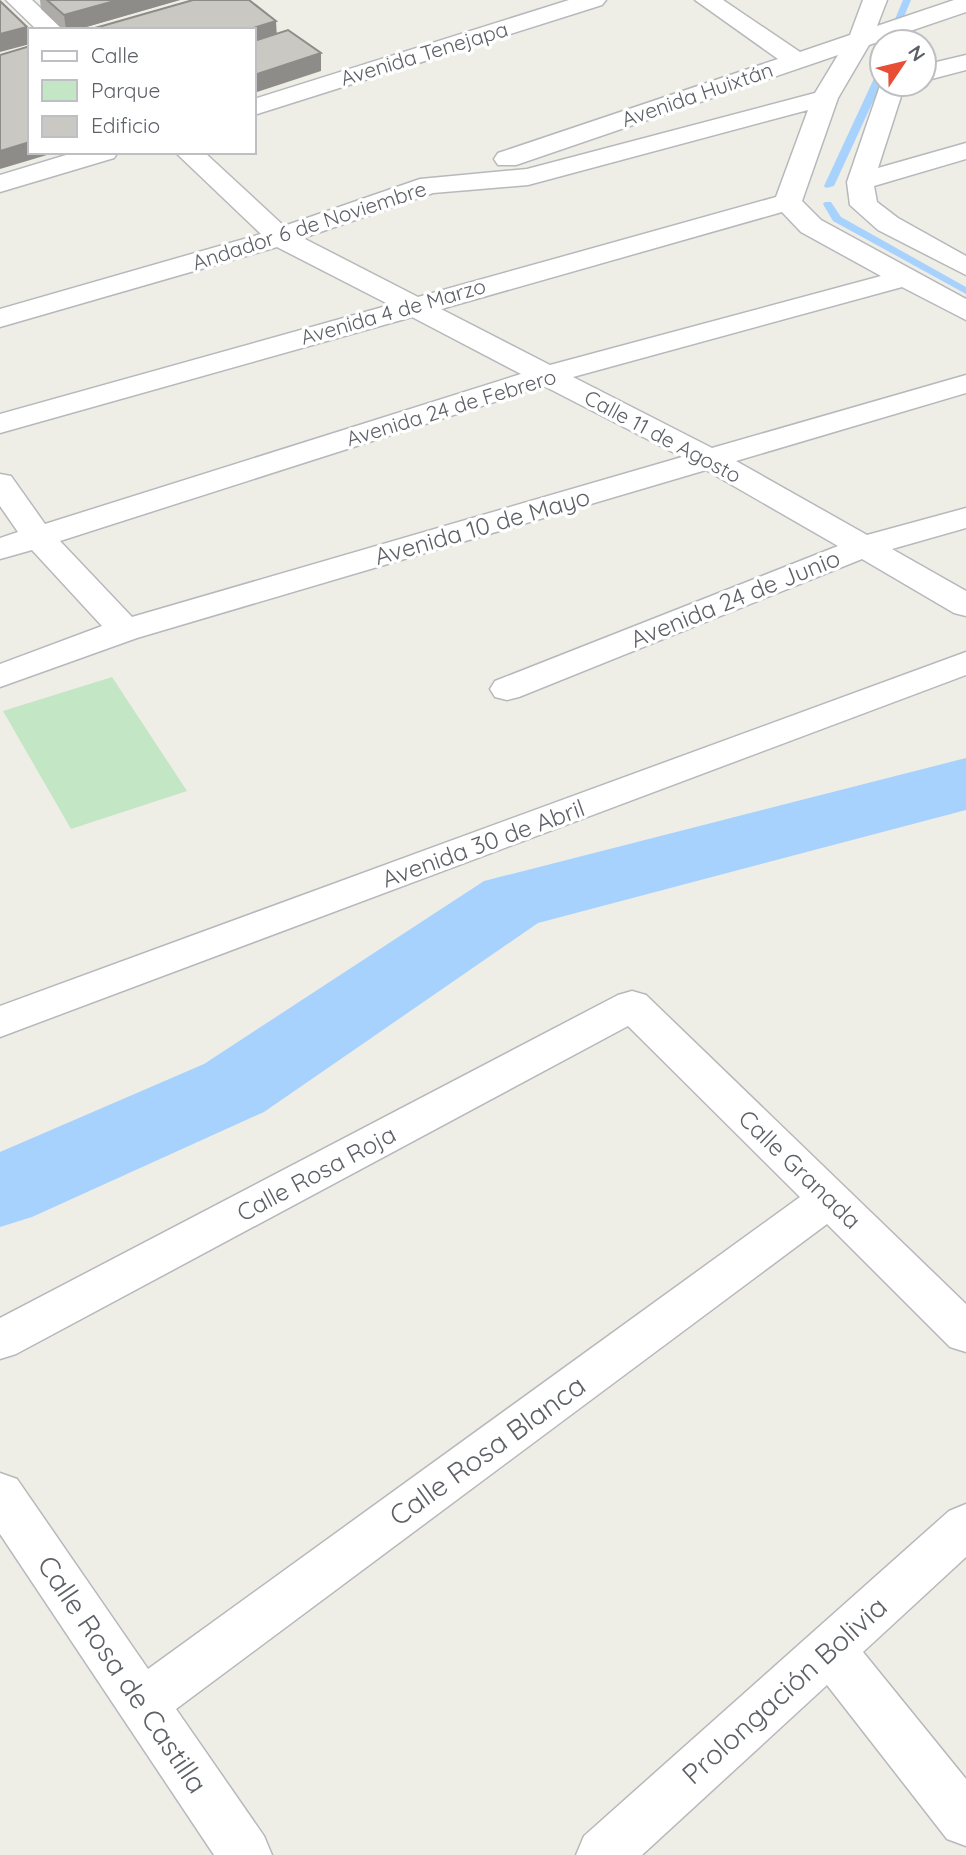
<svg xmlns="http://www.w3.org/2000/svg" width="966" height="1855" font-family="Quicksand,sans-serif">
	<rect width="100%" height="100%" fill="#efeee6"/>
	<path fill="#c3e6c5" d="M 112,677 L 187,791 L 71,829 L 3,711 Z"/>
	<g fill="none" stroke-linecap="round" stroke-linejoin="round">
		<g fill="#a7d2fe" fill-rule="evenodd">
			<path d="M 903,0 L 911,0 L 903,19 L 899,22 L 895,19 Z"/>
			<path d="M 882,69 L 882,82 L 834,186 L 826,188 L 824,186 L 877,72 Z"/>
			<path d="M 825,202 L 831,202 L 841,217 L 966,287 L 966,294 L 833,221 L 823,204 Z"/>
		</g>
		<path fill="#a7d2fe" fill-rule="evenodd" d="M 966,758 L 966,810 L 538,923 L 264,1112 L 32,1217 L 0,1227 L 0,1152 L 204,1064 L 484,881 Z"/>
		<g stroke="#b6b8bc" stroke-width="3">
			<g id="street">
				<path d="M 6,0 L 32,0 L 64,30 L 37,30 Z"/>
				<path d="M 569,0 L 606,0 L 602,5 L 254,115 L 254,99 Z"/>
				<path d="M 695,0 L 723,0 L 800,52 L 850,35 L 863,0 L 887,0 L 877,26 L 954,0 L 966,0 L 966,12 L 869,45 L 838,98 L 802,201 L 821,220 L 966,299 L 966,320 L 902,287 L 573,377 L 712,448 L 966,375 L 966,393 L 736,461 L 867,535 L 966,508 L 966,528 L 892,549 L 966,591 L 966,616 L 954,613 L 862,559 L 519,697 L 507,700 L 495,697 L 490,689 L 495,681 L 838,546 L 706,470 L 137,638 L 0,687 L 0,664 L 102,626 L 32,550 L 0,559 L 0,538 L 18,532 L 0,506 L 0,474 L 11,476 L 45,524 L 521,374 L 412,317 L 0,433 L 0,414 L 390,305 L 277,247 L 0,327 L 0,309 L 261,234 L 175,152 L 204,152 L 284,226 L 420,179 L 527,169 L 815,93 L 838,55 L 516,165 L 498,165 L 494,159 L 498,153 L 778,59 ZM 808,110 L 776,197 L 418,297 L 303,238 L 433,193 L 528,185 ZM 782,212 L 801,232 L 881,276 L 550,365 L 441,309 ZM 544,386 L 682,457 L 132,617 L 60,541 Z"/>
				<path d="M 966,55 L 966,70 L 924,81 L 924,65 Z"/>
				<path d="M 882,80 L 882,84 L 905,84 L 878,168 L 966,143 L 966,159 L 874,186 L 877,202 L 898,218 L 966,256 L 966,275 L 878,230 L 850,205 L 847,182 Z"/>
				<path d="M 76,152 L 118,152 L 114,158 L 0,192 L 0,175 Z"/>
				<path d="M 966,652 L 966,675 L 0,1037 L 0,1006 Z"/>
				<path d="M 632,991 L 646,995 L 966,1304 L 966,1352 L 950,1347 L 827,1224 L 176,1709 L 264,1836 L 272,1855 L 214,1855 L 0,1534 L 0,1473 L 17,1479 L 148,1669 L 800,1197 L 628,1026 L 16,1354 L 0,1359 L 0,1318 L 618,995 Z"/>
				<path d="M 966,1504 L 966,1557 L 863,1652 L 966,1779 L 966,1846 L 947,1839 L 827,1685 L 642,1855 L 576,1855 L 584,1836 L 949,1511 Z"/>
			</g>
		</g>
		<use href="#street" fill="#fff" fill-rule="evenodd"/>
	</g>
	<path fill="#aeaca8" d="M 40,0 L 180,0 L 76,30 L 63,30 L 41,9 Z"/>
	<g fill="#8d8c88">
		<path d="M 118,0 L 180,0 L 76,30 L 66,30 L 64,15 Z"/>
		<path d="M 276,21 L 277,38 L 254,45 L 254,30 L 247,30 Z"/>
		<path d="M 27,27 L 30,44 L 0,52 L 0,34 Z"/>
		<path d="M 321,53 L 321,71 L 254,93 L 254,75 Z"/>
		<path d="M 30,142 L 30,152 L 57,152 L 0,169 L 0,151 Z"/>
	</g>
	<g fill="#cac8c3" stroke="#8d8c88" stroke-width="2">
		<path d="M 47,0 L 118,0 L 64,15 Z"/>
		<path d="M 193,0 L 249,0 L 276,21 L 247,30 L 88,30 Z"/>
		<path d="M 0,1 L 27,27 L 0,34 Z"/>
		<path d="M 288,30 L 321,53 L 254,75 L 254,41 Z"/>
		<path d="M 30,46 L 30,142 L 0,151 L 0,55 Z"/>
	</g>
	<g text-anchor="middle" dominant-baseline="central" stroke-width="7" stroke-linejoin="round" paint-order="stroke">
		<g font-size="21" fill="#5d6066" stroke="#fff">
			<text transform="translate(424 53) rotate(-17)">Avenida Tenejapa</text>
			<text transform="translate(697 94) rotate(-19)">Avenida Huixtán</text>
			<text transform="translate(309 225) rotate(-18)">Andador 6 de Noviembre</text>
			<text transform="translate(393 311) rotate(-16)">Avenida 4 de Marzo</text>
			<text transform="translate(451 407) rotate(-17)">Avenida 24 de Febrero</text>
			<text transform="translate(663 436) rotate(28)">Calle 11 de Agosto</text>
		</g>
		<g font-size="24" fill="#5d6066" stroke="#fff">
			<text transform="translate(482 526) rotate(-16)">Avenida 10 de Mayo</text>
			<text transform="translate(735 598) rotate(-22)">Avenida 24 de Junio</text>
			<text transform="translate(483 843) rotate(-20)">Avenida 30 de Abril</text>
			<text transform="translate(800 1169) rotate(44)">Calle Granada</text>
			<text transform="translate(316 1173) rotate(-28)">Calle Rosa Roja</text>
		</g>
		<g font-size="28" fill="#5d6066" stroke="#fff">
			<text transform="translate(487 1450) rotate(-36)">Calle Rosa Blanca</text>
			<text transform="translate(123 1674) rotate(56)">Calle Rosa de Castilla</text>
			<text transform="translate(784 1690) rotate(-42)">Prolongación Bolivia</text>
		</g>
	</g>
	<rect x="28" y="28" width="228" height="126" fill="#ffffff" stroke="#bebfc2" stroke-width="2"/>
	<rect x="42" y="51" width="35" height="10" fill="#ffffff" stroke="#bebfc2" stroke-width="2"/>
	<text x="91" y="63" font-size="21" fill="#5d6066">Calle</text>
	<rect x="42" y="80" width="35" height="21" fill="#c3e6c5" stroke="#bebfc2" stroke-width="2"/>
	<text x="91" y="98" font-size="21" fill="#5d6066">Parque</text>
	<rect x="42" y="116" width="35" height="21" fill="#cac8c3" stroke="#bebfc2" stroke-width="2"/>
	<text x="91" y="133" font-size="21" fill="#5d6066">Edificio</text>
	<g transform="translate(903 63) rotate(55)"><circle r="33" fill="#ffffff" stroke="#bebfc2" stroke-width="2"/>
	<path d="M0-5L12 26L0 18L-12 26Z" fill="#e74e34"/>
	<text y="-10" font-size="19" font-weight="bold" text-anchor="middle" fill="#5d6066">N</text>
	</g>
</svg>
